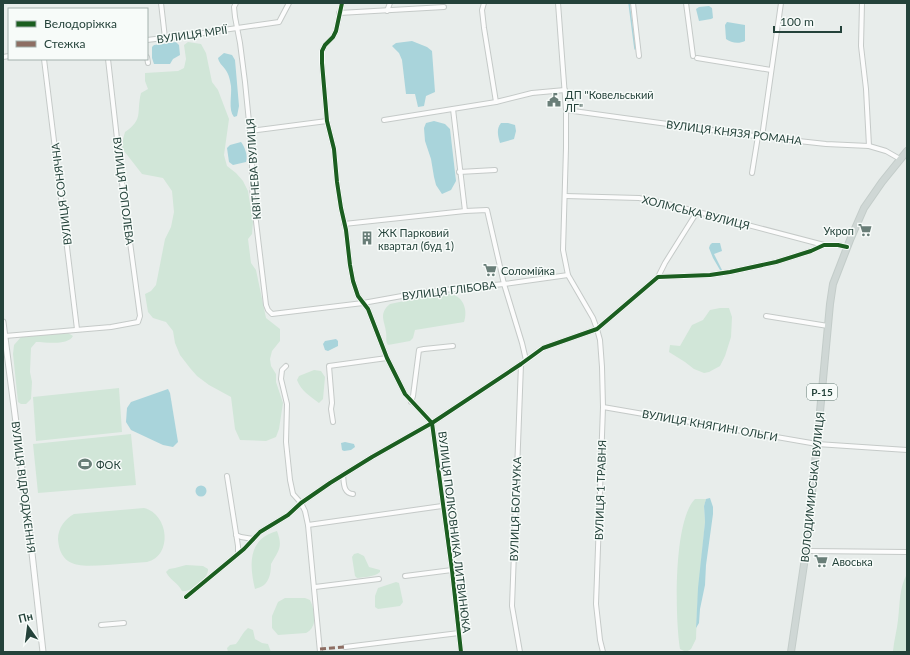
<svg xmlns="http://www.w3.org/2000/svg" width="910" height="655" font-family="Lato,sans-serif">
	<rect width="100%" height="100%" fill="#e8edeb"/>
	<g fill="#d1e6d8">
		<path d="M 188,42 L 201,44 L 206,53 L 212,82 L 218,90 L 229,119 L 224,155 L 227,166 L 236,173 L 243,181 L 248,191 L 253,222 L 252,234 L 248,239 L 251,263 L 256,270 L 266,318 L 280,329 L 280,341 L 272,351 L 270,359 L 271,366 L 276,374 L 276,382 L 283,403 L 279,429 L 276,437 L 266,441 L 240,440 L 235,429 L 231,397 L 209,385 L 197,376 L 190,368 L 180,355 L 175,343 L 173,331 L 166,322 L 153,318 L 148,312 L 145,294 L 151,291 L 156,285 L 165,239 L 171,227 L 174,212 L 172,191 L 163,178 L 142,174 L 121,147 L 125,132 C 144,119 136,113 141,93 L 148,89 L 145,81 L 145,73 L 178,71 L 184,68 L 186,59 L 184,45 Z"/>
		<path d="M 451,294 C 464,297 468,311 464,322 L 415,330 L 413,338 L 410,341 L 388,345 C 385,341 387,338 386,332 C 385,321 378,314 390,304 L 433,295 Z"/>
		<path d="M 720,308 L 729,308 L 732,317 L 731,337 L 725,356 L 720,366 L 709,372 L 704,373 L 694,369 L 685,362 L 669,352 L 670,345 L 680,346 L 692,325 L 703,320 L 710,310 Z"/>
		<path d="M 68,333 L 73,336 C 67,346 47,342 36,342 L 31,348 L 30,372 L 32,382 L 31,399 L 26,404 L 21,404 L 18,402 L 13,354 L 14,345 L 21,337 Z"/>
		<path d="M 314,370 L 321,371 L 325,377 L 323,399 L 319,403 C 310,396 301,391 297,380 L 299,376 Z"/>
		<path d="M 119,388 L 122,432 L 36,441 L 33,397 Z"/>
		<path d="M 131,434 L 136,485 L 38,493 L 33,444 Z"/>
		<path d="M 695,499 L 706,499 L 704,506 L 705,522 L 697,609 L 696,639 L 691,649 L 686,652 L 680,649 C 675,618 673,521 695,499 Z"/>
		<path d="M 144,508 C 169,514 173,556 147,562 C 134,563 120,564 107,565 C 84,566 60,570 58,539 C 58,528 65,519 74,514 Z"/>
		<path d="M 277,531 C 283,547 279,550 271,564 C 271,571 270,580 264,585 C 262,587 257,588 255,589 C 249,564 248,539 277,531 Z"/>
		<path d="M 358,553 L 364,556 L 369,567 L 380,570 L 380,572 C 374,577 365,577 357,578 L 355,576 L 352,557 L 354,554 Z"/>
		<path d="M 186,565 L 203,566 L 208,569 C 209,578 191,593 182,591 C 178,583 170,580 166,572 L 169,569 L 175,568 Z"/>
		<path d="M 907,574 L 907,652 L 894,652 L 893,651 C 894,640 897,630 898,620 C 900,604 899,588 907,574 Z"/>
		<path d="M 396,582 L 399,583 L 403,602 L 400,606 L 378,609 L 375,607 L 375,596 L 378,588 Z"/>
		<path d="M 285,598 L 305,598 L 310,600 C 315,611 318,627 306,633 L 278,635 L 272,628 L 272,616 L 278,602 Z"/>
		<path d="M 248,628 L 253,630 L 255,639 L 262,643 L 268,644 L 271,652 L 228,652 L 227,648 L 230,645 L 236,644 C 241,638 242,633 248,628 Z"/>
	</g>
	<g fill="#a9d4db">
		<path d="M 709,6 L 712,8 L 713,18 L 711,19 L 699,21 L 696,9 L 699,7 Z"/>
		<path d="M 727,22 L 745,25 L 745,41 C 739,44 731,43 726,39 L 725,25 Z"/>
		<path d="M 412,41 L 427,47 L 432,51 L 435,92 L 426,96 L 424,106 L 418,107 L 415,94 L 406,94 L 402,60 L 399,53 L 392,46 L 396,43 Z"/>
		<path d="M 176,42 L 179,45 L 180,55 L 173,59 L 170,64 L 154,64 L 152,58 L 152,47 L 154,45 Z"/>
		<path d="M 224,53 L 232,55 L 235,60 L 239,106 L 237,116 L 234,117 C 228,110 232,95 231,86 C 230,80 229,74 225,69 C 222,65 219,63 218,58 Z"/>
		<path d="M 434,121 L 445,124 L 450,129 L 456,181 L 451,190 L 442,194 L 436,185 L 434,177 L 431,159 L 425,141 L 424,128 L 426,123 Z"/>
		<path d="M 501,123 L 508,123 L 515,125 L 516,131 L 514,139 L 500,143 C 498,136 496,129 501,123 Z"/>
		<path d="M 241,142 C 245,147 248,156 246,162 L 233,165 L 229,162 L 227,148 L 230,145 Z"/>
		<path d="M 712,243 L 720,243 L 722,251 L 714,254 L 722,270 L 720,270 L 713,258 L 709,248 L 710,245 Z"/>
		<path d="M 336,339 L 338,341 L 338,346 L 328,351 L 325,350 L 323,344 L 325,341 Z"/>
		<path d="M 168,389 L 170,393 L 178,442 L 173,447 L 163,445 L 131,430 L 126,422 L 127,408 L 131,402 Z"/>
		<path d="M 345,442 L 354,444 L 355,447 L 351,450 L 344,451 L 342,450 L 341,443 Z"/>
		<circle cx="201" cy="491" r="5.5"/>
		<path d="M 710,498 L 713,507 L 713,514 L 706,565 L 705,585 L 700,609 L 699,623 L 696,628 L 698,588 L 705,522 L 704,506 L 706,499 Z"/>
	</g>
	<g fill="none" stroke-linecap="round" stroke-linejoin="round">
		<path stroke="#a9d4db" stroke-width="1.5" d="M 629,3 L 635,49"/>
		<g stroke="#c5cac8" stroke-width="6">
			<g id="minor">
				<path d="M 161,3 L 165,38"/>
				<path d="M 236,3 L 234,7 L 235,17 L 240,43 L 245,82 L 252,152 L 252,188 L 266,305 L 268,310 L 272,314 L 363,303 L 424,292 L 504,284 L 522,343 L 526,360"/>
				<path d="M 342,3 L 336,31 L 333,37 L 325,45 L 322,51 L 322,63 L 327,121 L 334,149 L 337,182 L 341,208 L 346,230 L 350,265 L 353,281 L 358,296 L 368,309 L 387,358 L 405,394 L 432,423 L 452,570 L 461,652"/>
				<path d="M 484,3 L 482,10 L 484,28 L 496,102"/>
				<path d="M 558,3 L 566,110 L 566,148 L 563,250 L 568,275 L 593,318 L 597,329 L 600,340 L 602,367 L 603,407 L 596,604 L 600,640 L 603,652"/>
				<path d="M 633,3 L 639,56"/>
				<path d="M 686,3 L 693,56"/>
				<path d="M 862,3 L 861,46 L 866,89 L 869,146"/>
				<path d="M 387,11 L 390,3"/>
				<path d="M 339,13 L 444,7"/>
				<path d="M 147,40 L 196,34 L 279,22 L 289,3"/>
				<path d="M 3,57 L 9,56"/>
				<path d="M 147,57 L 148,63"/>
				<path d="M 697,58 L 771,70"/>
				<path d="M 44,59 L 77,329"/>
				<path d="M 566,110 L 762,137 L 826,144 L 869,146 L 886,151 L 900,159"/>
				<path d="M 384,120 L 496,102 L 532,93 L 565,90"/>
				<path d="M 250,131 L 327,121"/>
				<path d="M 762,137 L 781,3"/>
				<path d="M 459,172 L 495,170"/>
				<path d="M 752,173 L 758,136"/>
				<path d="M 565,196 L 639,198 L 668,204 L 824,245"/>
				<path d="M 465,211 L 487,210 L 504,284 L 568,275"/>
				<path d="M 344,224 L 465,211 L 453,109"/>
				<path d="M 658,277 L 665,263 L 697,212"/>
				<path d="M 766,316 L 828,326"/>
				<path d="M 5,336 L 111,327 L 138,322 L 140,316 L 122,183 L 108,59"/>
				<path d="M 286,366 L 282,370 L 281,379 L 287,404 L 286,442 L 290,480 L 293,494 L 301,503 L 305,511 L 308,525 L 320,652"/>
				<path d="M 411,402 L 413,396 L 419,350 L 424,349 L 453,346"/>
				<path d="M 603,407 L 817,444 L 907,450"/>
				<path d="M 333,422 L 331,409 L 332,403 L 329,366 L 387,358"/>
				<path d="M 343,475 C 344,483 343,493 353,494"/>
				<path d="M 227,476 L 238,546 L 238,553"/>
				<path d="M 308,525 L 442,506"/>
				<path d="M 236,535 L 241,537 L 253,539"/>
				<path d="M 806,551 L 907,552"/>
				<path d="M 405,576 L 452,570"/>
				<path d="M 315,587 L 379,579"/>
				<path d="M 186,597 L 244,549 L 260,532 L 288,515 L 301,503 L 330,483 L 372,457 L 432,423 L 521,364 L 543,348 L 597,329 L 658,277 L 710,275 L 730,272 L 776,262 L 811,251 L 824,245 L 838,245 L 847,247"/>
				<path d="M 101,625 L 124,623"/>
				<path d="M 345,647 L 459,633"/>
				<path d="M 520,652 L 512,606 L 521,364"/>
			</g>
		</g>
		<g stroke="#c5cac8" stroke-width="7">
			<path id="tertiary" d="M 3,322 L 27,508 L 43,652"/>
		</g>
		<g stroke="#c3ccc9" stroke-width="8">
			<path id="primary" d="M 791,652 L 806,551 L 817,444 L 830,304 L 833,284 L 850,240 L 864,208 L 882,182 L 907,151"/>
		</g>
		<use href="#minor" stroke="#fcfcfc" stroke-width="4"/>
		<use href="#tertiary" stroke="#fcfcfc" stroke-width="5"/>
		<use href="#primary" stroke="#cfd7d5" stroke-width="6"/>
		<path stroke="#8d6e63" stroke-width="3" stroke-dasharray="6 3" stroke-linecap="butt" d="M 320,649 L 345,647"/>
		<g stroke="#f7fbf9" stroke-width="6">
			<g id="cycleway">
				<path d="M 342,3 L 336,31 L 333,37 L 325,45 L 322,51 L 322,63 L 327,121 L 334,149 L 337,182 L 341,208 L 346,230 L 350,265 L 353,281 L 358,296 L 368,309 L 387,358 L 405,394 L 432,423 L 452,570 L 461,652"/>
				<path d="M 186,597 L 244,549 L 260,532 L 288,515 L 301,503 L 330,483 L 372,457 L 432,423 L 521,364 L 543,348 L 597,329 L 658,277 L 710,275 L 730,272 L 776,262 L 811,251 L 824,245 L 838,245 L 847,247"/>
			</g>
		</g>
		<use href="#cycleway" stroke="#1b5e20" stroke-width="4"/>
	</g>
	<defs>
		<g id="civic-bare" transform="scale(1.08)"><path d="M-.6-6.5H3V-4.5H.6V-3L4-1V1h2V6H-6V1h2V-1L-.6-3ZM-1.2 2.5V6h2.4V2.5Z" fill="#697e78" stroke="#f7fbf9" stroke-width="2.5" paint-order="stroke"/></g>
		<g id="supermarket-bare" transform="scale(1.08)"><path d="M-6-5.5h2.5l.6 2H6L4.5 2H-2.5L-4.4-4H-6ZM-1.5 3.2a1.3 1.3 0 1 0 .1 0ZM3 3.2a1.3 1.3 0 1 0 .1 0Z" fill="#697e78" stroke="#f7fbf9" stroke-width="2.5" paint-order="stroke"/></g>
		<g id="building-bare" transform="scale(1.08)"><path d="M-4-6H4V6H1V3H-1V6H-4ZM-2.5-4.3h1.7v1.8h-1.7ZM.8-4.3h1.7v1.8H.8ZM-2.5-1h1.7V.8h-1.7ZM.8-1h1.7V.8H.8Z" fill="#697e78" stroke="#f7fbf9" stroke-width="2.5" paint-order="stroke"/></g>
		<g id="stadium-bare" transform="scale(1.08)"><path d="M0-5a6.5 5 0 1 0 0 10a6.5 5 0 1 0 0-10ZM-3.5-1.8h7v3.6h-7Z" fill="#697e78" stroke="#f7fbf9" stroke-width="2.5" paint-order="stroke"/></g>
	</defs>
	<g fill-rule="evenodd">
		<use href="#civic-bare" x="554" y="100"/>
		<use href="#supermarket-bare" x="865" y="230"/>
		<use href="#building-bare" x="367" y="238"/>
		<use href="#supermarket-bare" x="490" y="270"/>
		<use href="#stadium-bare" x="85" y="464"/>
		<use href="#supermarket-bare" x="821" y="561"/>
	</g>
	<g text-anchor="middle" dominant-baseline="central" stroke-width="3" stroke-linejoin="round" paint-order="stroke">
		<rect fill="#f7fbf9" stroke="#637a73" stroke-width="1" x="807" y="384" width="30" height="16" rx="3"/>
		<g font-size="10" font-weight="bold" fill="#24423a">
			<text x="822" y="392">Р-15</text>
		</g>
		<g font-size="11" fill="#24423a" stroke="#f7fbf9">
			<text transform="translate(192 34) rotate(-8)">ВУЛИЦЯ МРІЇ</text>
			<text transform="translate(734 132) rotate(7)">ВУЛИЦЯ КНЯЗЯ РОМАНА</text>
			<text transform="translate(253 169) rotate(-94)">КВІТНЕВА ВУЛИЦЯ</text>
			<text transform="translate(124 191) rotate(83)">ВУЛИЦЯ ТОПОЛЕВА</text>
			<text transform="translate(61 194) rotate(-97)">ВУЛИЦЯ СОНЯЧНА</text>
			<text transform="translate(696 212) rotate(14)">ХОЛМСЬКА ВУЛИЦЯ</text>
			<text transform="translate(449 290) rotate(-7)">ВУЛИЦЯ ГЛІБОВА</text>
			<text transform="translate(710 425) rotate(10)">ВУЛИЦЯ КНЯГИНІ ОЛЬГИ</text>
			<text transform="translate(24 487) rotate(83)">ВУЛИЦЯ ВІДРОДЖЕННЯ</text>
			<text transform="translate(812 487) rotate(-84)">ВОЛОДИМИРСЬКА ВУЛИЦЯ</text>
			<text transform="translate(600 490) rotate(-88)">ВУЛИЦЯ 1 ТРАВНЯ</text>
			<text transform="translate(515 509) rotate(-88)">ВУЛИЦЯ БОГАЧУКА</text>
			<text transform="translate(455 532) rotate(83)">ВУЛИЦЯ ПОЛКОВНИКА ЛИТВИНЮКА</text>
		</g>
		<g font-size="11" fill="#24423a" stroke="#f7fbf9" text-anchor="start">
			<text x="565" y="94">ДП "Ковельський<tspan x="565" dy="13">ЛГ"</tspan></text>
			<text x="854" y="230" text-anchor="end">Укроп</text>
			<text x="378" y="232">ЖК Парковий<tspan x="378" dy="13">квартал (буд 1)</tspan></text>
			<text x="501" y="270">Соломійка</text>
			<text x="96" y="464">ФОК</text>
			<text x="832" y="561">Авоська</text>
		</g>
	</g>
	<rect width="910" height="655" fill="none" stroke="#24423a" stroke-width="8"/>
	<rect x="8" y="8" width="140" height="52" fill="#f7fbf9" stroke="#a3b1ad"/>
	<rect x="16" y="21" width="20" height="6" fill="#1b5e20" stroke="#a3b1ad"/>
	<text x="44" y="28" font-size="12" fill="#24423a">Велодоріжка</text>
	<rect x="16" y="41" width="20" height="6" fill="#8d6e63" stroke="#a3b1ad"/>
	<text x="44" y="48" font-size="12" fill="#24423a">Стежка</text>
	<g transform="translate(28 627) rotate(346)" stroke="#f7fbf9" stroke-width="3" paint-order="stroke">
	<path d="M0-3L7 15L0 10L-7 15Z" fill="#24423a"/>
	<text y="-6" font-size="11" font-weight="bold" text-anchor="middle" fill="#24423a">Пн</text>
	</g>
	<path d="M774 26v6h67v-6" fill="none" stroke="#24423a" stroke-width="2"/>
	<text x="780" y="26" font-size="12" fill="#24423a" stroke="#f7fbf9" stroke-width="3" paint-order="stroke">100 m</text>
</svg>
